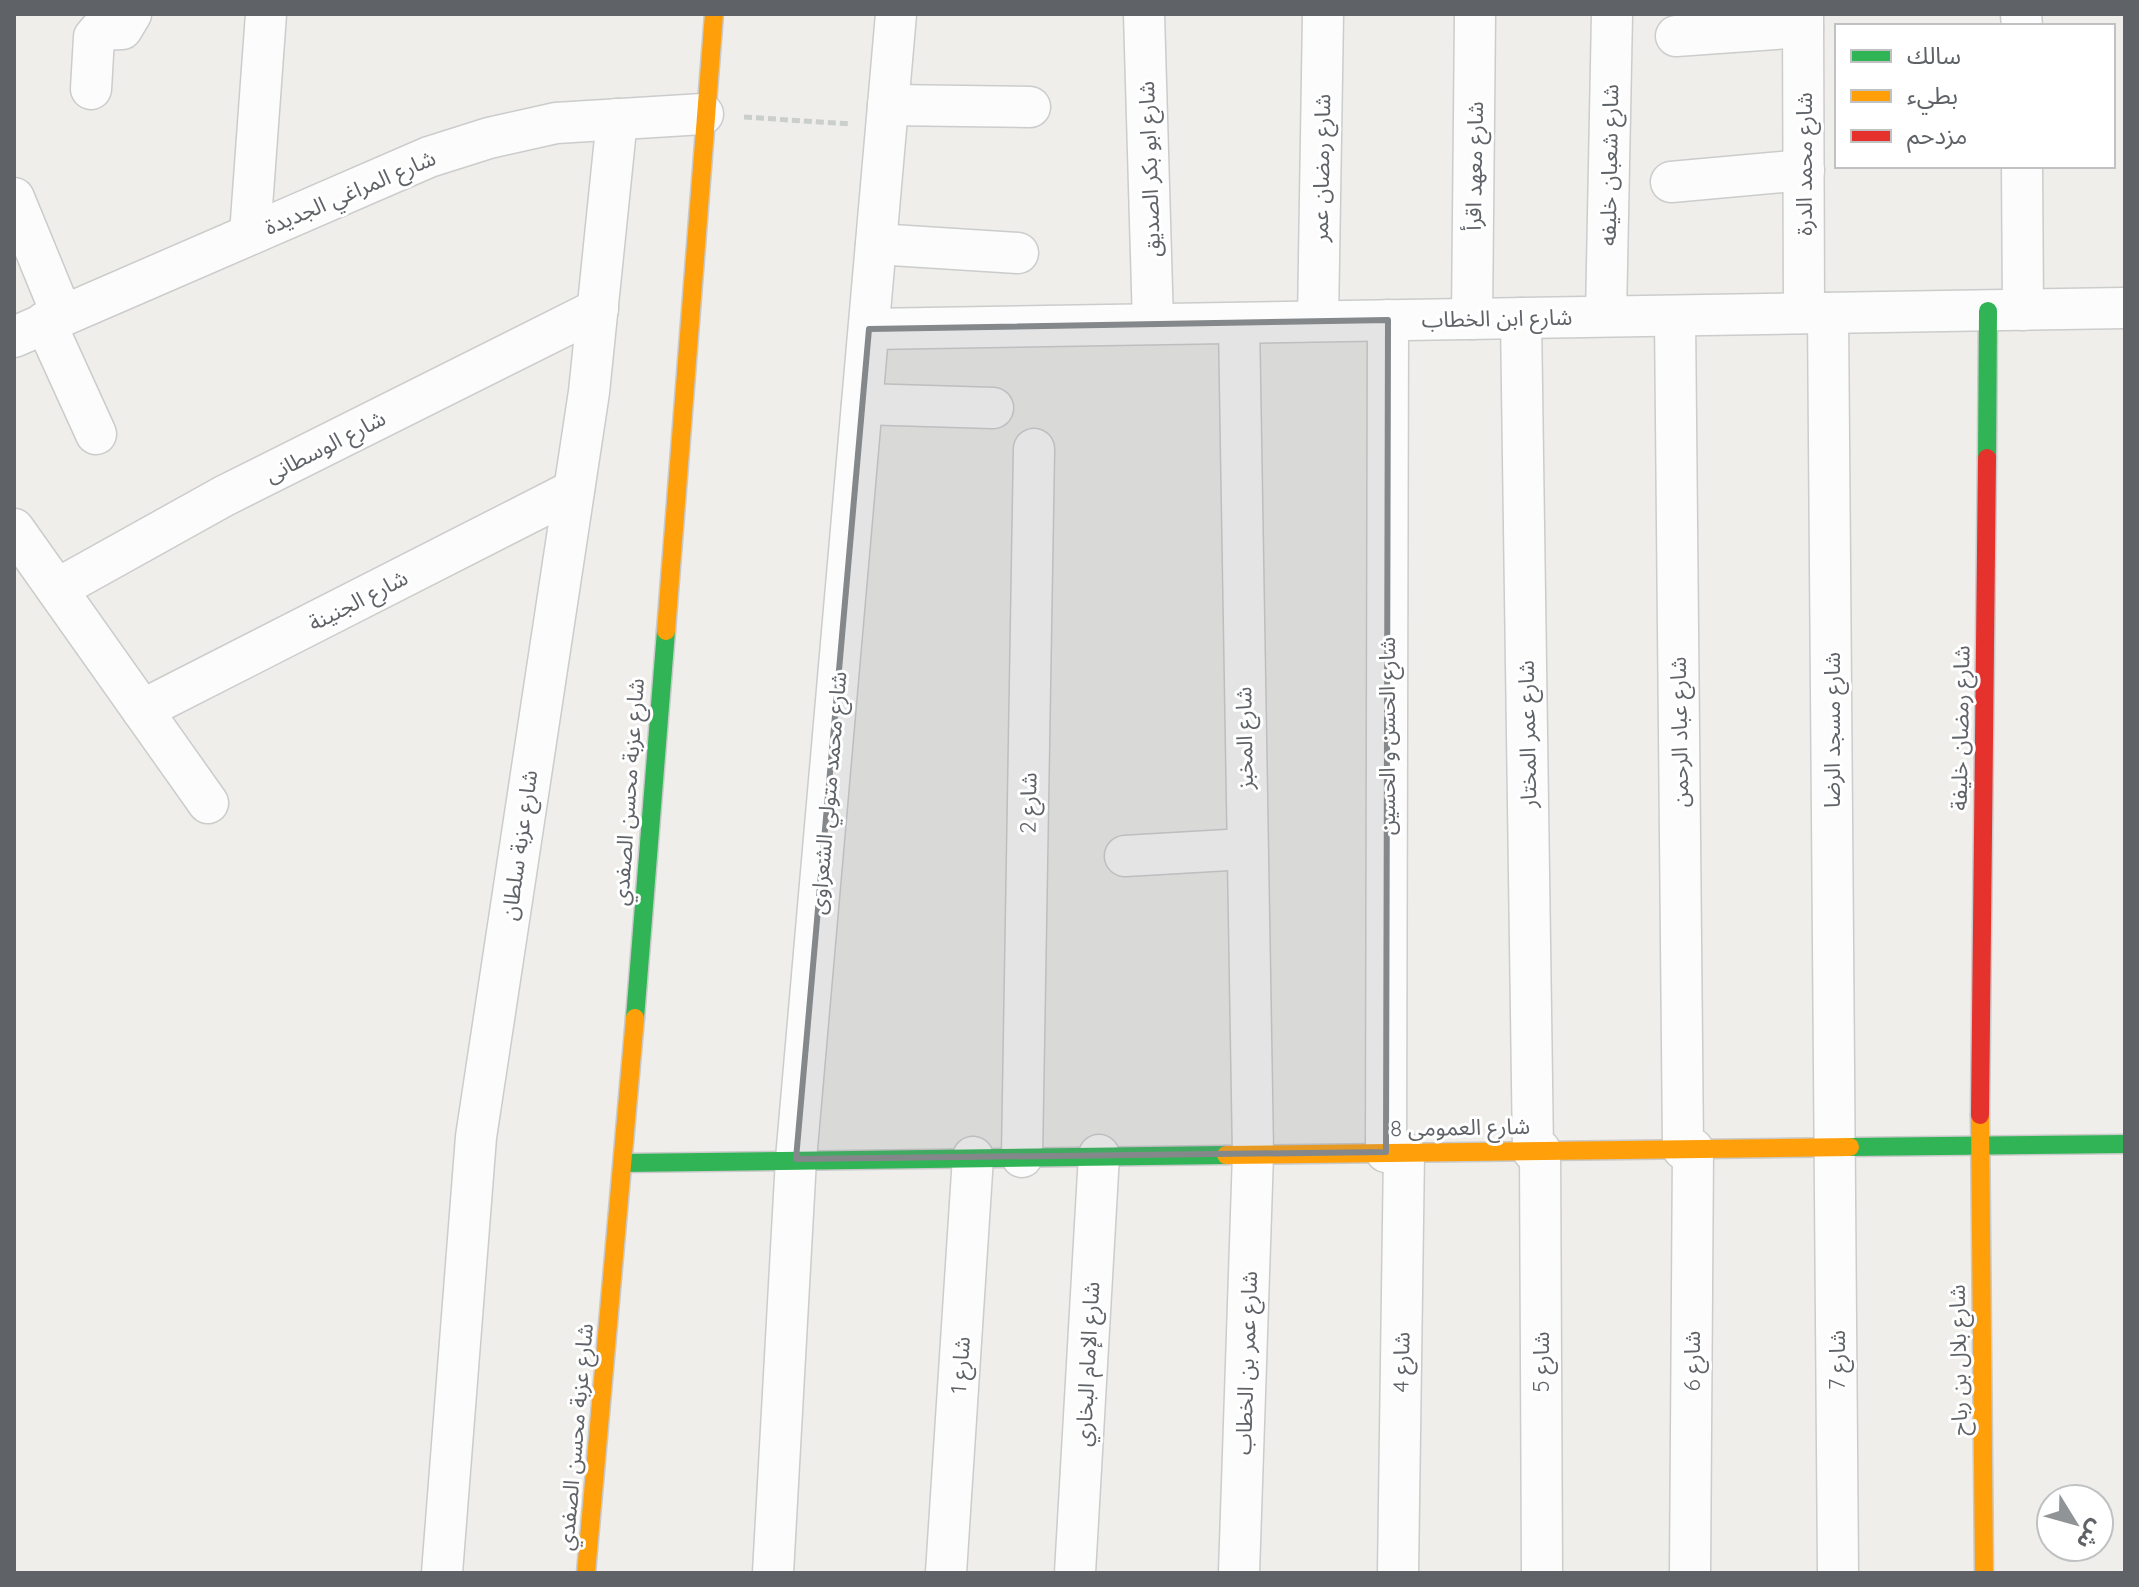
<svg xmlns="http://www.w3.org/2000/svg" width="2139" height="1587" font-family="Quicksand,'Noto Sans Arabic',sans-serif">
	<rect width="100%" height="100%" fill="#efeeea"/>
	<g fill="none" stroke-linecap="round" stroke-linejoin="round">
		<g stroke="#cbcccc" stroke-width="43">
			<g id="street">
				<path d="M 1144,14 L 1153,324"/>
				<path d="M 1803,14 L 1804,313"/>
				<path d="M 2021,14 L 2022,26"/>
				<path d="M 1676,36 L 1803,27"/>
				<path d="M 91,89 L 94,37 L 100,30 L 122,29 L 131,14"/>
				<path d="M 888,105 L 1030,107"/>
				<path d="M 2022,166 L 2023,310"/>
				<path d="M 1671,182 L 1804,170"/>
				<path d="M 14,198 L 62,315"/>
				<path d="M 250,234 L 266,14"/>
				<path d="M 876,244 L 1018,253"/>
				<path d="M 1828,313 L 1838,1573"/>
				<path d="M 1606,316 L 1612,14"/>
				<path d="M 1675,316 L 1683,1149"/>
				<path d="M 1521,318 L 1533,1151"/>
				<path d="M 1472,319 L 1475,14"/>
				<path d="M 1318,321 L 1323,14"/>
				<path d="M 45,322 L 96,434"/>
				<path d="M 1239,323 L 1253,1154 L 1239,1573"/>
				<path d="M 869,329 L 2125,308"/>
				<path d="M 14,337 L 429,157 L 489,138 L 556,123 L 703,114"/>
				<path d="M 862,404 L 993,408"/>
				<path d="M 14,529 L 208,803"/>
				<path d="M 57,589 L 224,496 L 598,309"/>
				<path d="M 142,710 L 574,490"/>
				<path d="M 1125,856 L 1245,849"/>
				<path d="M 1540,1150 L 1542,1573"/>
				<path d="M 1386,1152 L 1388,320"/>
				<path d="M 1022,1157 L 1034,449"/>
				<path d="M 442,1573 L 476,1137 L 589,392 L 617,119"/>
				<path d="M 773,1573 L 796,1159 L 896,14"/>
				<path d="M 946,1573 L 973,1157"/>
				<path d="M 1075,1573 L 1099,1155"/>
				<path d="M 1398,1573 L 1404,1152"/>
				<path d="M 1690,1573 L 1693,1149"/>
			</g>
		</g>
		<g stroke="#cacacb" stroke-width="21">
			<g id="fast">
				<path d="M 1987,458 L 1988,311"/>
				<path d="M 635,1018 L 666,631"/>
				<path d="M 1850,1147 L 2125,1144"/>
				<path d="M 624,1163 L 1226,1155"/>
			</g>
		</g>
		<g stroke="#cacacb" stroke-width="21">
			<g id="slow">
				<path d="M 666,631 L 714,14"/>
				<path d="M 1980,1115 L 1984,1573"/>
				<path d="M 1226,1155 L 1850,1147"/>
				<path d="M 586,1573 L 635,1018"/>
			</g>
		</g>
		<g stroke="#cacacb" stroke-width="21">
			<path id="jam" d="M 1980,1115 L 1987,458"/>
		</g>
		<path stroke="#cacfcc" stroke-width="5" stroke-dasharray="8 4" stroke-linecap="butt" d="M 744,117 L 850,124"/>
		<use href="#street" stroke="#fdfcfc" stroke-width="40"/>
		<use href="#fast" stroke="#30b455" stroke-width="18"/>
		<use href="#slow" stroke="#ff9f0a" stroke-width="18"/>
		<use href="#jam" stroke="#e5322d" stroke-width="18"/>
	</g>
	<path fill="#84888a" fill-opacity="0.2" stroke="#84888a" stroke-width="6" stroke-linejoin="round" d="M 1388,320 L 1386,1152 L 796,1159 L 869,329 Z"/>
	<g text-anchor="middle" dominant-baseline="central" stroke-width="6" stroke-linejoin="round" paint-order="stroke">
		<g font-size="22" fill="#5f6368" stroke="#fff">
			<text transform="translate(1804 164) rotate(-90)">شارع محمد الدرة</text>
			<text transform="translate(1609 165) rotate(-89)">شارع شعبان خليفه</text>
			<text transform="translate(1474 166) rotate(-89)">شارع معهد اقرأ</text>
			<text transform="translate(1321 168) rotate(-89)">شارع رمضان عمر</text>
			<text transform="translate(1149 169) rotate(-92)">شارع ابو بكر الصديق</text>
			<text transform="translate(350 192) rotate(-23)">شارع المراغي الجديدة</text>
			<text transform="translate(1497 318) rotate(-1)">شارع ابن الخطاب</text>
			<text transform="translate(325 446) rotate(-27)">شارع الوسطانى</text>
			<text transform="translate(358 600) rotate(-27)">شارع الجنينة</text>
			<text transform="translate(1960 728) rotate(-89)">شارع رمضان خليفة</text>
			<text transform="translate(1832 730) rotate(-90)">شارع مسجد الرضا</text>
			<text transform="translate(1679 732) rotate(-91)">شارع عباد الرحمن</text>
			<text transform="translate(1527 734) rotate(-91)">شارع عمر المختار</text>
			<text transform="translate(1387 736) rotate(-90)">شارع الحسن و الحسين</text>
			<text transform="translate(1244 738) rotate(-91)">شارع المخبز</text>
			<text transform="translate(628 792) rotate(-86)">شارع عزبة محسن الصفدي</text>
			<text transform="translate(828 793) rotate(-85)">شارع محمد متولي الشعراوى</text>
			<text transform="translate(1028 803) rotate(-89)">شارع 2</text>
			<text transform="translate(519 845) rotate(-82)">شارع عزبة سلطان</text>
			<text transform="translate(1460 1127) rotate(-1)">شارع العمومى 8</text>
			<text transform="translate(1837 1360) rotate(-90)">شارع 7</text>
			<text transform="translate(1958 1360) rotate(-91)">شارع بلال بن رباح</text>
			<text transform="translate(1692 1361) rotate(-90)">شارع 6</text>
			<text transform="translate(1401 1362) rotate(-89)">شارع 4</text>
			<text transform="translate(1541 1362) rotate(-90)">شارع 5</text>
			<text transform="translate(1246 1363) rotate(-88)">شارع عمر بن الخطاب</text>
			<text transform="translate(1087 1364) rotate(-87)">شارع الإمام البخاري</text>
			<text transform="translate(960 1365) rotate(-86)">شارع 1</text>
			<text transform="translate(575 1437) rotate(-85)">شارع عزبة محسن الصفدي</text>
		</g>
	</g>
	<rect width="2139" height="1587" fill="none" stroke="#5f6368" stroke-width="32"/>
	<rect x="1835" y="24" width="280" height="144" fill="#ffffff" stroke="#bfc1c3" stroke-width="2"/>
	<rect x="1851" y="50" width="40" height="12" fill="#30b455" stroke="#bfc1c3" stroke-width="2"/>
	<text x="1907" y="64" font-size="24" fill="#5f6368">سالك</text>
	<rect x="1851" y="90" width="40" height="12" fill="#ff9f0a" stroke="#bfc1c3" stroke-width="2"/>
	<text x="1907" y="104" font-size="24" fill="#5f6368">بطيء</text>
	<rect x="1851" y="130" width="40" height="12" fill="#e5322d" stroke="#bfc1c3" stroke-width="2"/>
	<text x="1907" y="144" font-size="24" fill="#5f6368">مزدحم</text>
	<g transform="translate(2075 1523) rotate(127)"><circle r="38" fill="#ffffff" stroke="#bfc1c3" stroke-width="2"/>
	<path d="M0-6L14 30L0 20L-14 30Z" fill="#919496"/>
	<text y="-12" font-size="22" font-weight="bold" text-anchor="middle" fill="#5f6368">ش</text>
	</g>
</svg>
